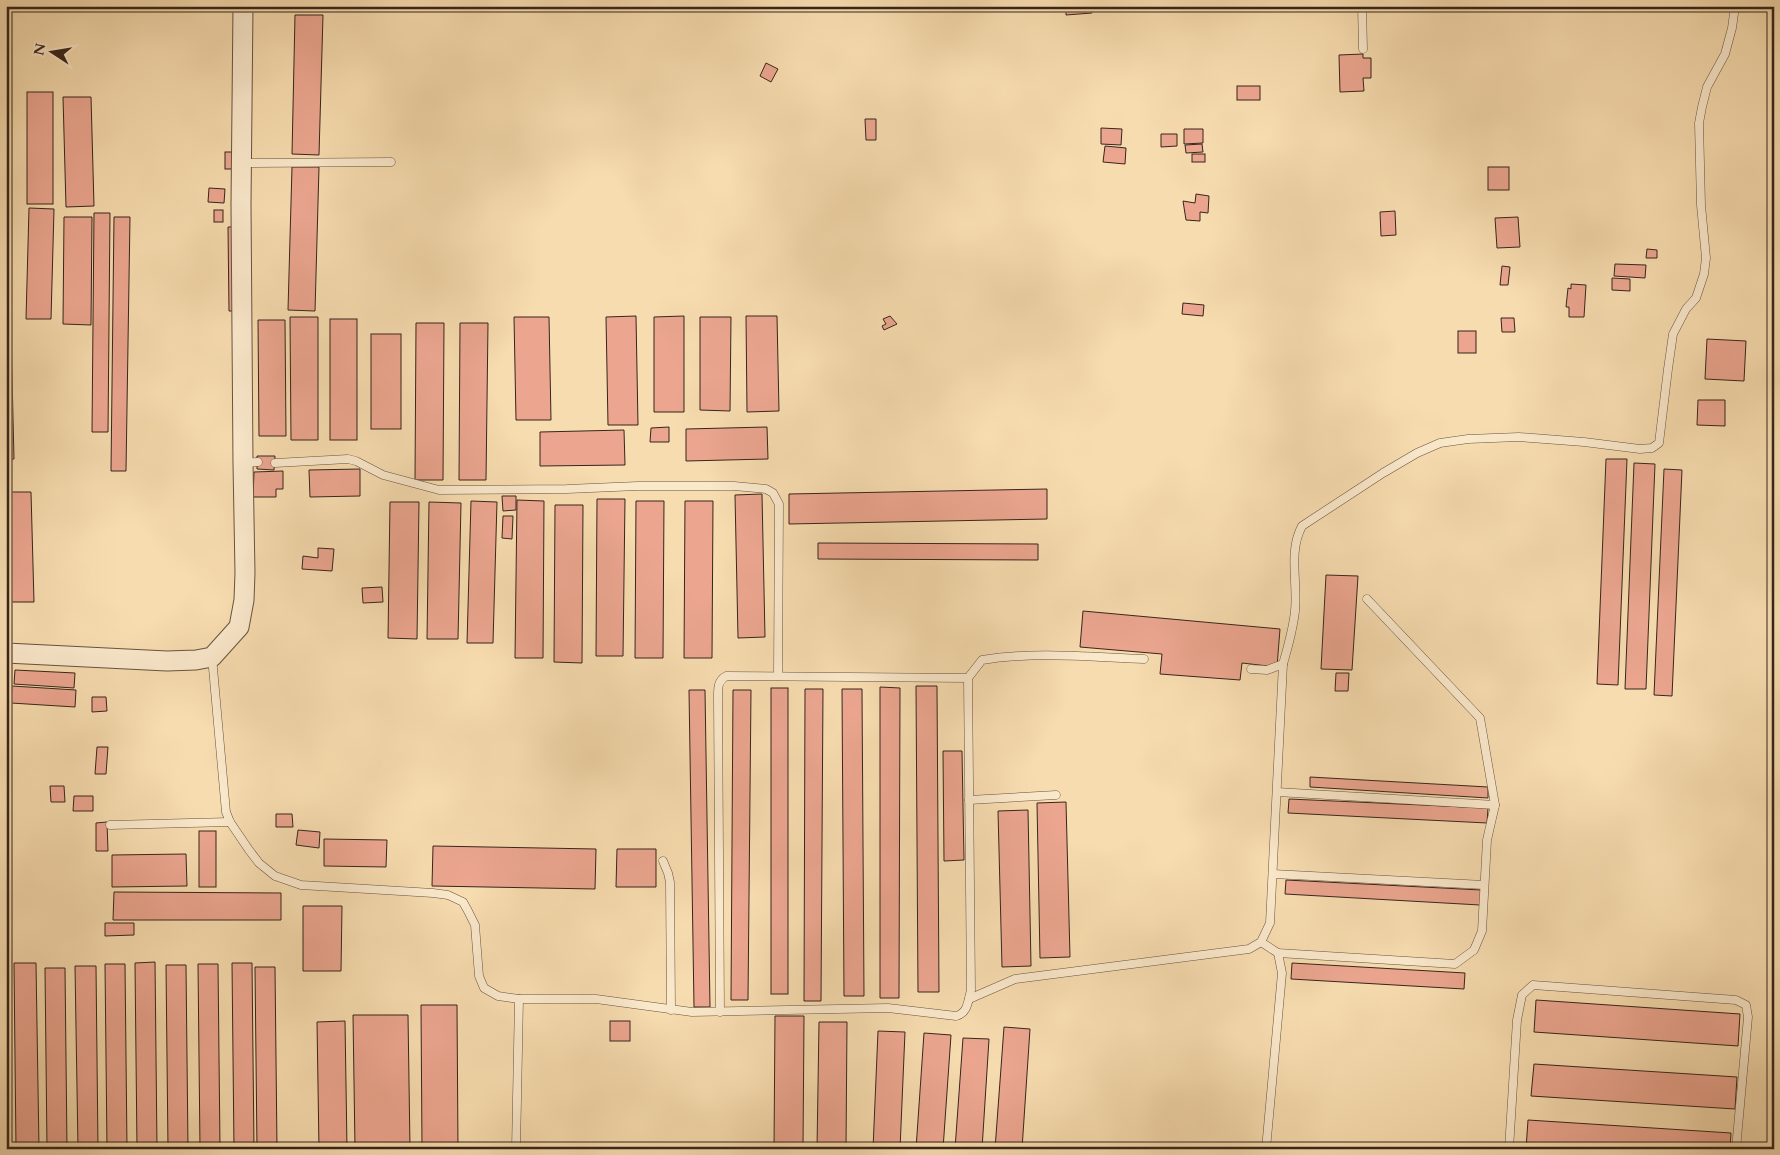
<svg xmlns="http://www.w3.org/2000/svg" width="1780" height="1155" font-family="Cardo,serif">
	<rect width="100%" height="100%" fill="#f7dcaf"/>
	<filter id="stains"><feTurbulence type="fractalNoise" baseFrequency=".004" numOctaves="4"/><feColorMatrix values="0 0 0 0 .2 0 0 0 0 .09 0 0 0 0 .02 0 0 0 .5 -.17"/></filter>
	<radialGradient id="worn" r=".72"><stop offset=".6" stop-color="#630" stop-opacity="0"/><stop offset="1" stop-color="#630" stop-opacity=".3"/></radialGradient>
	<g fill="#eca690" stroke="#37251b">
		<path d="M 1066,6 L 1092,6 L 1092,13 L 1066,15 Z"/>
		<path d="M 295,15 L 323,15 L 319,155 L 292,154 Z"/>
		<path d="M 1363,54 L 1363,58 L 1371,58 L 1371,78 L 1363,78 L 1364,91 L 1340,92 L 1339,55 Z"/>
		<path d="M 766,63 L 778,69 L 771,82 L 760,76 Z"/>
		<rect x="1237" y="86" width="23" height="14"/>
		<rect x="27" y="92" width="26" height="112"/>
		<path d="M 63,97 L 91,97 L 94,206 L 66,207 Z"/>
		<path d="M 865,119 L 876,119 L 876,140 L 866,140 Z"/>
		<path d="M 1101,128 L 1122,129 L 1121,145 L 1101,144 Z"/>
		<path d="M 1184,129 L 1203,129 L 1203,143 L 1184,144 Z"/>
		<path d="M 1161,134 L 1177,134 L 1177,146 L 1161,147 Z"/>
		<path d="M 1202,144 L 1203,152 L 1186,153 L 1185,145 Z"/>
		<path d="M 1105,146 L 1126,148 L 1125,164 L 1103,162 Z"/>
		<rect x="225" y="152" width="12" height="17"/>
		<rect x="1192" y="154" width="13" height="8"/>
		<path d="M 292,167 L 319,167 L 315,311 L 288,310 Z"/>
		<rect x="1488" y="167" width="21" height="23"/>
		<path d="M 209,188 L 225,189 L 224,203 L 208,202 Z"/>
		<path d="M 1196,194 L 1209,196 L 1208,213 L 1200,212 L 1200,221 L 1186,220 L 1183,201 L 1195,203 Z"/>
		<path d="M 29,208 L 54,209 L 51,319 L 26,319 Z"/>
		<rect x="214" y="210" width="9" height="12"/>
		<path d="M 6,211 L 8,211 L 14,459 L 6,460 Z"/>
		<path d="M 1395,211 L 1396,235 L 1381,236 L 1380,212 Z"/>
		<path d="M 94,213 L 110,213 L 108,432 L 92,432 Z"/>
		<path d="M 64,217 L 92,217 L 91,325 L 63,324 Z"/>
		<path d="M 114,217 L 130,217 L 126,471 L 111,471 Z"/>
		<path d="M 1518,217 L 1520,247 L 1497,248 L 1495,218 Z"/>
		<path d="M 228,227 L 236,227 L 237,311 L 229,311 Z"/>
		<path d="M 1647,249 L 1657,250 L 1657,258 L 1646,258 Z"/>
		<path d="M 1615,264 L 1646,265 L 1645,278 L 1614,276 Z"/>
		<path d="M 1502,266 L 1510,267 L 1508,285 L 1500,285 Z"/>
		<path d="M 1612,278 L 1630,279 L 1630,291 L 1612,290 Z"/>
		<path d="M 1571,284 L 1586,285 L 1584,317 L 1569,317 L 1569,307 L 1566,307 L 1568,288 L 1571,289 Z"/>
		<path d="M 1183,303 L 1204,305 L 1203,316 L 1182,314 Z"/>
		<path d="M 636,316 L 638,425 L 608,425 L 606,317 Z"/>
		<path d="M 684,316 L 684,412 L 654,412 L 654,317 Z"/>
		<path d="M 746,316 L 777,316 L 779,411 L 747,412 Z"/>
		<path d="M 890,316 L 897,324 L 884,330 L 882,326 L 886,324 L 883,319 Z"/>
		<path d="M 290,317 L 318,317 L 318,440 L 291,440 Z"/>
		<path d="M 514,317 L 549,317 L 551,420 L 516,420 Z"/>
		<path d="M 700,317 L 731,317 L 730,411 L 700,410 Z"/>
		<path d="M 1501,318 L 1514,318 L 1515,332 L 1502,332 Z"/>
		<rect x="330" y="319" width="27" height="121"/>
		<path d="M 258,320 L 285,320 L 286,436 L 259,436 Z"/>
		<path d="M 416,323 L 444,323 L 443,480 L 415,480 Z"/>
		<path d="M 460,323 L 488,323 L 486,480 L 459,480 Z"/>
		<rect x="1458" y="331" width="18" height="22"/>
		<rect x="371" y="334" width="30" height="95"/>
		<path d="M 1707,339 L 1746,341 L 1744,381 L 1705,379 Z"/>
		<path d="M 1698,400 L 1725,400 L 1725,426 L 1697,425 Z"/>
		<path d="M 669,427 L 669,442 L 650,442 L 651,428 Z"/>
		<path d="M 767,427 L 768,459 L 686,461 L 686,429 Z"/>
		<path d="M 624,430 L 625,465 L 540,466 L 540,432 Z"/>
		<path d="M 257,456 L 275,456 L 274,470 L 257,469 Z"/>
		<path d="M 1606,459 L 1627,459 L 1618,685 L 1597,684 Z"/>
		<path d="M 1634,463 L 1655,464 L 1646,689 L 1625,689 Z"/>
		<path d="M 360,469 L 360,496 L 310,497 L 309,470 Z"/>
		<path d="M 1664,469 L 1682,470 L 1672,696 L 1654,695 Z"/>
		<path d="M 283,471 L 283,489 L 276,489 L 276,497 L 253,497 L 254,472 Z"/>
		<path d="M 1047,489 L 1047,519 L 789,524 L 789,494 Z"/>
		<path d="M 6,492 L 31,492 L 34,602 L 6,602 Z"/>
		<path d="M 762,494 L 765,637 L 738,638 L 735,495 Z"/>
		<path d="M 502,496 L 516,496 L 516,510 L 503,511 Z"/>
		<path d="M 597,499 L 625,499 L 623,656 L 596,656 Z"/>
		<path d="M 517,500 L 544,501 L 543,658 L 515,658 Z"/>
		<path d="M 471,501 L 497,502 L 493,643 L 467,643 Z"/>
		<path d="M 636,501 L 664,501 L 663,658 L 635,658 Z"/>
		<path d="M 685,501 L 713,501 L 712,658 L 684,658 Z"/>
		<path d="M 390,502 L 419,502 L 417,639 L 388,638 Z"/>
		<path d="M 429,502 L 461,503 L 458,639 L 427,639 Z"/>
		<path d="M 555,505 L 583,505 L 582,663 L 554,662 Z"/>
		<path d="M 503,516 L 513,516 L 512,539 L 502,538 Z"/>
		<path d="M 818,543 L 1038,544 L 1038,560 L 818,559 Z"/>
		<path d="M 318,548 L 334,549 L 332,571 L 302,569 L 303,556 L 318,558 Z"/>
		<path d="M 1326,575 L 1358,576 L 1352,670 L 1321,669 Z"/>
		<path d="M 382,587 L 383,602 L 363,603 L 362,588 Z"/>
		<path d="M 1083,611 L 1280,629 L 1277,667 L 1242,663 L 1240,680 L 1160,674 L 1162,654 L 1080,647 Z"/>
		<path d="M 15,670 L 75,673 L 74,688 L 14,684 Z"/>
		<path d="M 1336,673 L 1349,673 L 1348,691 L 1335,691 Z"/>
		<path d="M 12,686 L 76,690 L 75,707 L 11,703 Z"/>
		<path d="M 916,686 L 937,686 L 939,992 L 918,992 Z"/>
		<path d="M 880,687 L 900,688 L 899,998 L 880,998 Z"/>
		<rect x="771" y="688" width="17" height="306"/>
		<path d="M 805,689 L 823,689 L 821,1001 L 804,1001 Z"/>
		<path d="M 842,689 L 862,689 L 864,996 L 844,996 Z"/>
		<path d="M 689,690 L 705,690 L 710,1007 L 694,1007 Z"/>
		<path d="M 733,690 L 751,690 L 748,1000 L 731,1000 Z"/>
		<path d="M 92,697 L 106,697 L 107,711 L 92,712 Z"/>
		<path d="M 97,747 L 108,747 L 106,774 L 95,774 Z"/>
		<path d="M 943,751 L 962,751 L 964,860 L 944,861 Z"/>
		<path d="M 1310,777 L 1488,787 L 1488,798 L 1310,787 Z"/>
		<path d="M 50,786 L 64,786 L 65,802 L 51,802 Z"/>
		<path d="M 74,796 L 93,796 L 93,811 L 73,811 Z"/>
		<path d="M 1289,799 L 1488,808 L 1487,823 L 1288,813 Z"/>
		<path d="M 1066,802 L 1070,957 L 1040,958 L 1037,803 Z"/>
		<path d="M 1028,810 L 1031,966 L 1002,967 L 998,811 Z"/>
		<path d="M 276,814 L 292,814 L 293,827 L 276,827 Z"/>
		<path d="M 107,822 L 108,851 L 96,851 L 96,823 Z"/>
		<path d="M 298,830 L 320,832 L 319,848 L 296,845 Z"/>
		<rect x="199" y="831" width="17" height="56"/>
		<path d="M 324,839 L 387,840 L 386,867 L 324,866 Z"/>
		<path d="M 433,846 L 596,849 L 595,889 L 432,886 Z"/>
		<path d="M 617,849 L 656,849 L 656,887 L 616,887 Z"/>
		<path d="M 186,854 L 187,886 L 112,887 L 112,855 Z"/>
		<path d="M 1286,880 L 1481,890 L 1480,905 L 1285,894 Z"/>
		<path d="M 114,892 L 281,893 L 281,920 L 113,920 Z"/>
		<path d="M 303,906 L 342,906 L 341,971 L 303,971 Z"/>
		<path d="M 105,923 L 134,923 L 134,935 L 105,936 Z"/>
		<path d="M 155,962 L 157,1149 L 137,1149 L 135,963 Z"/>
		<path d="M 14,963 L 36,963 L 39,1149 L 16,1149 Z"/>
		<path d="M 232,963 L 252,963 L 254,1149 L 234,1149 Z"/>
		<path d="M 1292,963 L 1465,973 L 1464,989 L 1291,979 Z"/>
		<path d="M 105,964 L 125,964 L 127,1149 L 107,1149 Z"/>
		<path d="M 198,964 L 218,964 L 220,1149 L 200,1149 Z"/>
		<path d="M 166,965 L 186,965 L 188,1149 L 168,1149 Z"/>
		<path d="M 75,966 L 96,966 L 98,1149 L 78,1149 Z"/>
		<path d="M 255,967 L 275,967 L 277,1149 L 257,1149 Z"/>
		<path d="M 45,968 L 65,968 L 67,1149 L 47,1149 Z"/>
		<path d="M 1536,1000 L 1740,1014 L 1738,1046 L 1534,1032 Z"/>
		<path d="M 421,1005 L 457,1005 L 458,1149 L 422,1149 Z"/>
		<path d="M 353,1015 L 408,1015 L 410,1149 L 355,1149 Z"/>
		<path d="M 775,1016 L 804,1016 L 803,1149 L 774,1149 Z"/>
		<path d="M 345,1021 L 347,1149 L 319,1149 L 317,1022 Z"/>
		<rect x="610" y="1021" width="20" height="20"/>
		<path d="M 819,1022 L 847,1022 L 846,1149 L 817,1149 Z"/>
		<path d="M 1004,1027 L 1030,1029 L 1022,1149 L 995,1149 Z"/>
		<path d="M 878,1031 L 905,1032 L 900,1149 L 873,1149 Z"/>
		<path d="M 924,1033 L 951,1035 L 943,1149 L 916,1149 Z"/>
		<path d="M 963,1038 L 989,1039 L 982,1149 L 955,1149 Z"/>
		<path d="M 1534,1064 L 1737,1077 L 1735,1109 L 1531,1096 Z"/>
		<path d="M 1528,1120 L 1731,1133 L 1730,1149 L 1526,1149 Z"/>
	</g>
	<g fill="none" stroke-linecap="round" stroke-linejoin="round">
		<g stroke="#675340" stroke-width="9">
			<g id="service">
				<path d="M 1362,6 L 1363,49"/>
				<path d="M 241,163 L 391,162"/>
				<path d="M 243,463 L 258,462"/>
				<path d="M 275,463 L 348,459 L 356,461 L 383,475 L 439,490 L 567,489 L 638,486 L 734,486 L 766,489 L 773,493 L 779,504 L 778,676"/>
				<path d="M 212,657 L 226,812 L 230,822 L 249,850 L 259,863 L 275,876 L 301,885 L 433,893 L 448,895 L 463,902 L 468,911 L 475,925 L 479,976 L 484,988 L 498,996 L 519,999 L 596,999 L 692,1012 L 888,1008 L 956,1016 C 968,1013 968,1001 971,990 L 968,678 L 982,660 C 1035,651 1091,657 1144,659"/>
				<path d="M 1251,669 L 1267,670 L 1283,664 C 1288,647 1293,629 1295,611 C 1298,582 1288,552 1302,526 L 1383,473 L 1417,453 L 1440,443 L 1468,439 L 1519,437 L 1584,442 L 1640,449 L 1652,448 L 1659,443 L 1668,369 L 1673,334 L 1686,309 L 1696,298 L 1704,274 L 1706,258 L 1701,205 L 1699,123 L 1702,107 L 1707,87 L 1725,54 L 1732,28 L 1735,6"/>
				<path d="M 1277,792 L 1495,805"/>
				<path d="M 969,800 L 1056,795"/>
				<path d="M 110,825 L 230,822"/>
				<path d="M 663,861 L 668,873 L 670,882 L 671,1010"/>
				<path d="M 1273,874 L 1484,885"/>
				<path d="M 1261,942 L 1278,953 L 1455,964 L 1474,950 L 1482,931 L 1487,840 L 1495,805 L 1480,718 L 1367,599"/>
				<path d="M 969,999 L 1015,979 L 1249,949 L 1261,942 L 1270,923 L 1283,664"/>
				<path d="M 720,1012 L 718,696 C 718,687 718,681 726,676 L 968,678"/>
				<path d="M 516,1149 L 519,999"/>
				<path d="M 1266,1149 L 1282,973 L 1278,953"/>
				<path d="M 1509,1149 L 1517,1020 L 1522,995 L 1533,985 L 1736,1000 L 1746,1005 L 1748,1017 L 1736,1149"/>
			</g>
		</g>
		<g stroke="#675340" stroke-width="21">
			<path id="tertiary" d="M 6,653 L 167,661 L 196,660 L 212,657 L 239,627 L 244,600 L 245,573 L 243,463 L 241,204 L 243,6"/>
		</g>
		<use href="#service" stroke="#fae8cb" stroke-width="8"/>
		<use href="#tertiary" stroke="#fae8cb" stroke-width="19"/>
	</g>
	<rect width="1780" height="1155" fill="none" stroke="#f7dcaf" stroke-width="25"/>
	<rect x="8" y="8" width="1765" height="1140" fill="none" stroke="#37251b" stroke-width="2.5"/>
	<rect x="12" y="12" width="1755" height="1130" fill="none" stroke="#37251b"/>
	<g transform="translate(52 52) rotate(282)" stroke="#fae8cb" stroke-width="4" paint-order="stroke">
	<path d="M0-4L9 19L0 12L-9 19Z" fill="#37251b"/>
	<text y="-8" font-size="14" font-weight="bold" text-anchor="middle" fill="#37251b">N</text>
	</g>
	<rect width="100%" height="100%" filter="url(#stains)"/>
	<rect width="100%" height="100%" fill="url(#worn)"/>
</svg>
